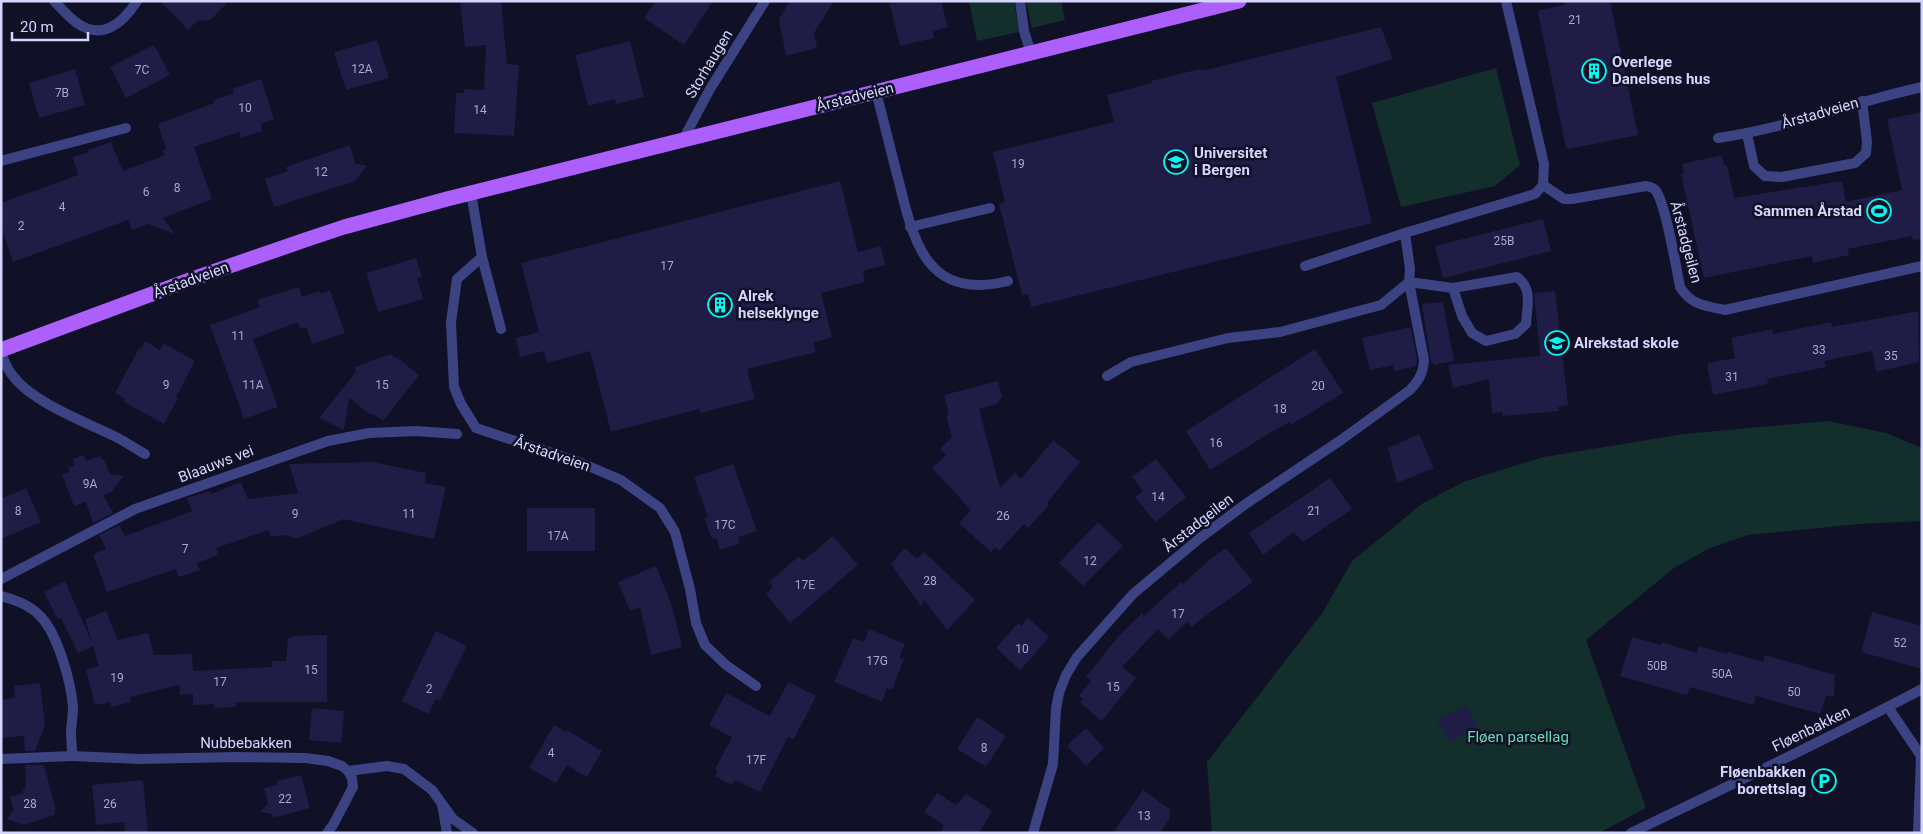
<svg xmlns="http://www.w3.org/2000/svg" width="1923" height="834" font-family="Roboto,sans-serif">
	<rect width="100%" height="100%" fill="#101026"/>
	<g fill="#132f2b">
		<path d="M 969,1 L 1014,1 L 1019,32 L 977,41 Z"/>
		<path d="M 1026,1 L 1061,1 L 1065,20 L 1032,28 Z"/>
		<path d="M 1496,68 L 1520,165 L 1495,186 L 1401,207 L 1372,103 Z"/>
		<path d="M 1828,421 L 1886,433 L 1922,448 L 1922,521 L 1859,524 L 1748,535 L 1710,548 L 1674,568 L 1586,640 L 1646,808 L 1599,833 L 1212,833 L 1207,762 L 1323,612 L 1352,561 L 1423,503 L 1466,481 L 1543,457 L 1684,434 Z"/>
	</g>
	<g fill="#1f1c46">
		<path d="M 160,1 L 229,1 L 210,20 L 197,21 L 188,30 Z"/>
		<path d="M 460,1 L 501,1 L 507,64 L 519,65 L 514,136 L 454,133 L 456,93 L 464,93 L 464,89 L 484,90 L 486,45 L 465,47 Z"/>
		<path d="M 656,1 L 713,1 L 684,45 L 644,18 Z"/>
		<path d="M 790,1 L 834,1 L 814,33 L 817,48 L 786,56 L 779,19 Z"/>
		<path d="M 889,1 L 941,1 L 948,27 L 933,31 L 934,38 L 900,46 Z"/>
		<path d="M 1564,1 L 1610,1 L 1638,135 L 1568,149 L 1566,148 L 1538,13 L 1539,10 L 1565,5 Z"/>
		<path d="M 1381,27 L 1393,59 L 1336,77 L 1372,223 L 1031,307 L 1028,294 L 1022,295 L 999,204 L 1005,202 L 993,152 L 1114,122 L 1107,95 L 1152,83 L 1151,81 L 1200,69 L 1201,71 Z"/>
		<path d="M 377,40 L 389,78 L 346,90 L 334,52 Z"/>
		<path d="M 630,41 L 644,97 L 616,104 L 615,99 L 588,106 L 575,55 Z"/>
		<path d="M 154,45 L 170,75 L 126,98 L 110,67 Z"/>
		<path d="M 75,69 L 85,105 L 39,118 L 29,83 Z"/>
		<path d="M 261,79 L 274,119 L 261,124 L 262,131 L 241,138 L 239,132 L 194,147 L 212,199 L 163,218 L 175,234 L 148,224 L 132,230 L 128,220 L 13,262 L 1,227 L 1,203 L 78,175 L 73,157 L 89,152 L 88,150 L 111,142 L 123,171 L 165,155 L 163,150 L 166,149 L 158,124 L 214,103 L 214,100 L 234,93 L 232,89 Z"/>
		<path d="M 1922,112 L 1922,239 L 1913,240 L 1912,236 L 1848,249 L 1849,255 L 1813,263 L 1812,256 L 1704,278 L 1681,174 L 1684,174 L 1682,164 L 1722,155 L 1724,165 L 1727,165 L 1734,198 L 1842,181 L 1846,202 L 1902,190 L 1887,119 Z"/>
		<path d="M 350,145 L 355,163 L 367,166 L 355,181 L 274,207 L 265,179 L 288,171 L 286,167 Z"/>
		<path d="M 840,181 L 858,252 L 881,246 L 885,265 L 863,271 L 865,282 L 821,293 L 832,337 L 813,343 L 816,352 L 747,369 L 755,399 L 700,413 L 699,409 L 611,432 L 590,351 L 547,363 L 544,351 L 520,357 L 516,338 L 539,332 L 521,263 Z"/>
		<path d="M 1543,219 L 1551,251 L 1443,278 L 1435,246 Z"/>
		<path d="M 416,258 L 422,277 L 417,278 L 423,299 L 378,312 L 366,273 Z"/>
		<path d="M 299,287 L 302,297 L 319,291 L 320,294 L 330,290 L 345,333 L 312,344 L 306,327 L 300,329 L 298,322 L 253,339 L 278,407 L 244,419 L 210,325 L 260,307 L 257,300 Z"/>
		<path d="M 1555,291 L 1568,405 L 1558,407 L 1559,411 L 1503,416 L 1503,412 L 1492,413 L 1489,379 L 1453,388 L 1448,365 L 1540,356 L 1534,293 Z"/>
		<path d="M 1443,302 L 1454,361 L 1433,365 L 1433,362 L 1431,363 L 1422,304 Z"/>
		<path d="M 1918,311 L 1919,362 L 1876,372 L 1872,351 L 1824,361 L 1826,367 L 1767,379 L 1768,384 L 1713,395 L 1707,363 L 1735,358 L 1731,338 L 1772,329 L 1773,334 L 1831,322 L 1832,327 Z"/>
		<path d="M 1411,327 L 1417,360 L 1416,366 L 1394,371 L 1393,365 L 1370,370 L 1362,338 Z"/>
		<path d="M 145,341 L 160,350 L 163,343 L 195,361 L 176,397 L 178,398 L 164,424 L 124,402 L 125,399 L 115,393 L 139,348 L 141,349 Z"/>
		<path d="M 1315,349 L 1343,393 L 1291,425 L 1290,422 L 1273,431 L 1210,470 L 1186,431 Z"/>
		<path d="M 390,354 L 395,358 L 396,357 L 419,375 L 383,421 L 372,413 L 371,415 L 349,398 L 344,430 L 319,418 L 356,372 L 355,367 Z"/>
		<path d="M 998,381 L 1002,396 L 997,404 L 979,409 L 1000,488 L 1015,473 L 1021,479 L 1053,440 L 1080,462 L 1047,503 L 1049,505 L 1028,528 L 1024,524 L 999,551 L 995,547 L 991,552 L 959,523 L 971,510 L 932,468 L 946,455 L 940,449 L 952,437 L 946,416 L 949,415 L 944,395 Z"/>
		<path d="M 1419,434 L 1434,468 L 1397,483 L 1388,448 Z"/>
		<path d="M 83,455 L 86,461 L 100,456 L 102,460 L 104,459 L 110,474 L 124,476 L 111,492 L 103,495 L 113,513 L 93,523 L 86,502 L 74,506 L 62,475 L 70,472 L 68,468 L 75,465 L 73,459 Z"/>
		<path d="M 1156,459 L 1186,497 L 1155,522 L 1135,497 L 1143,491 L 1132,477 Z"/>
		<path d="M 373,462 L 426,473 L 425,483 L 446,487 L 434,539 L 343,519 L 299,538 L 293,538 L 286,535 L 270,537 L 269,530 L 216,548 L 218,555 L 197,563 L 200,570 L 179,577 L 176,569 L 107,592 L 93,555 L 106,548 L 99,535 L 119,525 L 125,536 L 192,511 L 187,498 L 210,491 L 211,494 L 241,482 L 248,499 L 298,493 L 289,464 Z"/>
		<path d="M 733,464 L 757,531 L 738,537 L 740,543 L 720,550 L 716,538 L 712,539 L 704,518 L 708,517 L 694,477 Z"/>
		<path d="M 1330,478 L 1352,509 L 1303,542 L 1294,532 L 1263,555 L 1249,533 Z"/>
		<path d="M 26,488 L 41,522 L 1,539 L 1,499 Z"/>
		<rect x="527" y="508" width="68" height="43"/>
		<path d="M 1098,522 L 1123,546 L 1083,586 L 1059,563 Z"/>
		<path d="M 833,536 L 858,565 L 790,623 L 766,594 L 773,587 L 769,582 L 799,556 L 803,561 Z"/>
		<path d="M 905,548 L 917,559 L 924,552 L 975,600 L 947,630 L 924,600 L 921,606 L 891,564 Z"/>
		<path d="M 1226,548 L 1253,582 L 1201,619 L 1192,627 L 1187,622 L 1168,640 L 1158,629 L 1122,667 L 1136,678 L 1102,721 L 1080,703 L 1083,698 L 1079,696 L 1091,681 L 1086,677 L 1117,638 L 1142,613 L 1144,616 L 1181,582 L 1183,584 L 1209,560 Z"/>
		<path d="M 656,566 L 672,606 L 682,647 L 651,655 L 640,607 L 630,611 L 618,582 Z"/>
		<path d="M 65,581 L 93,645 L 85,619 L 106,611 L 118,640 L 148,633 L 154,655 L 192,654 L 193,671 L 272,667 L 272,661 L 286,661 L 288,638 L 292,638 L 292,636 L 327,635 L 327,702 L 236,702 L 236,707 L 214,708 L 214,704 L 193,705 L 193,694 L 180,695 L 179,685 L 130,697 L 131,702 L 111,707 L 110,702 L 95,705 L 86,670 L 99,666 L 93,646 L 78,653 L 61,618 L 58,620 L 44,592 Z"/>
		<path d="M 1872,612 L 1922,626 L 1922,669 L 1861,652 Z"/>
		<path d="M 1028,618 L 1049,637 L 1020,670 L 996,648 L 1018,623 L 1021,626 Z"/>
		<path d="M 869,629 L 905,644 L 899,658 L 904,659 L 892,690 L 887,688 L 882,702 L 834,682 L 853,638 L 864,642 Z"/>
		<path d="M 436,631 L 467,646 L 440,701 L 436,699 L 428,714 L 402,701 Z"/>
		<path d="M 1632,637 L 1661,645 L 1661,642 L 1697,653 L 1699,646 L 1727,654 L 1728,652 L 1763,662 L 1765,655 L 1835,675 L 1834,696 L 1826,696 L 1820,714 L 1756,696 L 1754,705 L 1690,687 L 1687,695 L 1620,676 Z"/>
		<path d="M 788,682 L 816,696 L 794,739 L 788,737 L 760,792 L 735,780 L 732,785 L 715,776 L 718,771 L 715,769 L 732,737 L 709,725 L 726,693 L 770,716 Z"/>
		<path d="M 40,683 L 45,725 L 35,751 L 25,751 L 24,736 L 1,738 L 1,700 L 15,698 L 14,686 Z"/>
		<path d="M 1466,706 L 1477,727 L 1449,742 L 1437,720 Z"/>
		<path d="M 312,708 L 344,711 L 341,743 L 309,740 Z"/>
		<path d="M 977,717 L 1006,736 L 986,767 L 957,749 Z"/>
		<path d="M 554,725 L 566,732 L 567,730 L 602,751 L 587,777 L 567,765 L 556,783 L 529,768 Z"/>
		<path d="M 1086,728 L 1104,748 L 1086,766 L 1067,746 Z"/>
		<path d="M 25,765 L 44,765 L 56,810 L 54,810 L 55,815 L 23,825 L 7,819 L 14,810 L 10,797 L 23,793 L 23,789 L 26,788 Z"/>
		<path d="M 301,775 L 310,808 L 273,818 L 272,814 L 261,812 L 268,803 L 264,788 L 277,785 L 277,781 Z"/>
		<path d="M 143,780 L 148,833 L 125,833 L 124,822 L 96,825 L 92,785 Z"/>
		<path d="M 1143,790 L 1171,810 L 1169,814 L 1170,818 L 1160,833 L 1113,833 Z"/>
		<path d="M 937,793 L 956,805 L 966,794 L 992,811 L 979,833 L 940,833 L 944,825 L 924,812 Z"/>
	</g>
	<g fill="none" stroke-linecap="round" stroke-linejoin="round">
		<g stroke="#3c4383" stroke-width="10">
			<path d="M 1020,1 L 1024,31 L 1031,53"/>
			<path d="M 876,92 C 884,122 891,152 899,182 C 914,244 928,301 1008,281"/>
			<path d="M 1747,134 L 1754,166 L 1765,176 L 1782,177 L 1855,163 L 1866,153 L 1867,142 L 1862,101"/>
			<path d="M 1718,138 C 1787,128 1854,102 1922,87"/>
			<path d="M 1543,185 L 1564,199 L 1572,199 L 1646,186 C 1650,187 1653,187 1656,191 C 1666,205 1676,267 1680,287 C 1691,305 1705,306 1725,310"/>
			<path d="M 910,227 L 990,208"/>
			<path d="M 482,257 L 501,329"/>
			<path d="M 1305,266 L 1405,233"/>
			<path d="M 1409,282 L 1453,288 L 1462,316 L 1472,333 L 1486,341 L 1515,334 L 1526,324 C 1527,306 1533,289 1517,277 L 1453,288"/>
			<path d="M 1,352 C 4,361 7,369 13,376 C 33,403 88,423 118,438 C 127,443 136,449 145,454"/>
			<path d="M 1888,707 L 1921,756 L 1918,833"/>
		</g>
		<g stroke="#3c4383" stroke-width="10">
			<path d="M 54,1 C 61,8 68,17 77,23 C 102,41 123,23 137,1"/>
			<path d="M 680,141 L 685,136 L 710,89 L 765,1"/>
			<path d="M 1,161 L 126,128"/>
			<path d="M 471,193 L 482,257 L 457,279 L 451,322 L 454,387 L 461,404 L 476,428 L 579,462 L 621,480 L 660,508 L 675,532 L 690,589 L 696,623 L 705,645 L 726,665 L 756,686"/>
			<path d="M 1725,310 L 1922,266"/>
			<path d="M 1107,376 L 1131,362 L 1228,338 L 1280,332 L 1381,305 L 1409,282 L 1410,269 L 1405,233 L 1535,194 L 1543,185 L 1544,164 L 1506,1"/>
			<path d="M 1,579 L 135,509 L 328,441 L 369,433 L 416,431 L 457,434"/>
			<path d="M 1,596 C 16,600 30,605 41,617 C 58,635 71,682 73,707 C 73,714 72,722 71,730 C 71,738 72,747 72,756 L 140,759 L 236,757 L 305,758 L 328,761 L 342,766 L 348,771 L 352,778 L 353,787 L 333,825 L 327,833"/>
			<path d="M 1,759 L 72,756"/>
			<path d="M 348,771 L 387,766 L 404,769 L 432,790 L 453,819 L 473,833"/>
			<path d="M 442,804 L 447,833"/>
			<path d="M 1033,833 L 1053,764 L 1056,709 L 1059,693 L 1066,675 L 1077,657 L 1133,594 L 1200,538 L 1247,503 L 1341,440 L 1410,390 C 1419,380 1423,374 1424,360 L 1409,282"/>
			<path d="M 1631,833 C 1728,786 1826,740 1922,689"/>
		</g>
		<path stroke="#ac5ffb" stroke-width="15" d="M 1,350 L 195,278 L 305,240 L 344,227 L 447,199 L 1239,1"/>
	</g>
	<defs>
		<g id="building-ring" transform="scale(1.25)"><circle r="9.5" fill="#101026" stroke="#06f9f0" stroke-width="1.5"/><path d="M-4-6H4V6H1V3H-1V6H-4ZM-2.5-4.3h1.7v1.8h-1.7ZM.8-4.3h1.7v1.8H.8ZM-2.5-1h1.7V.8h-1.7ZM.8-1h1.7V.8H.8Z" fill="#06f9f0"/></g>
		<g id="university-ring" transform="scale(1.25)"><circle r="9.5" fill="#101026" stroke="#06f9f0" stroke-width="1.5"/><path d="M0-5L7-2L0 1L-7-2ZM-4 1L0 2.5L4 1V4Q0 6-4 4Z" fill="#06f9f0"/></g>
		<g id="stadium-ring" transform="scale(1.25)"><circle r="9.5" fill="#101026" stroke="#06f9f0" stroke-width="1.5"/><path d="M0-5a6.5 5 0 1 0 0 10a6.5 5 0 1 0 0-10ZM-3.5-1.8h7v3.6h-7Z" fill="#06f9f0"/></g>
		<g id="school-ring" transform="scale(1.25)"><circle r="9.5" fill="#101026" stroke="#06f9f0" stroke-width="1.5"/><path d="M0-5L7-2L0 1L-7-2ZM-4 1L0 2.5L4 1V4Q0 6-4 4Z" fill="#06f9f0"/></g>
		<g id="parking-ring" transform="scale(1.25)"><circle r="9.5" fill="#101026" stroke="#06f9f0" stroke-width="1.5"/><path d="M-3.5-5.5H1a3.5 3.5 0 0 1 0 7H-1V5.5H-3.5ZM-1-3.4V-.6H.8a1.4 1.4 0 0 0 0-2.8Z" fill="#06f9f0"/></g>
	</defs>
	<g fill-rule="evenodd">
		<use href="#building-ring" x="1594" y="71"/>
		<use href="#university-ring" x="1176" y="162"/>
		<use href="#stadium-ring" x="1879" y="211"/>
		<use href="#building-ring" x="720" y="305"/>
		<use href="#school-ring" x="1557" y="343"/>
		<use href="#parking-ring" x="1824" y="781"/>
	</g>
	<g text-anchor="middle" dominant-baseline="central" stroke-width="5" stroke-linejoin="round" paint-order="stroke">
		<g font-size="12" fill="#a8a8d0">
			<text x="1575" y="20">21</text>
			<text x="362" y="69">12A</text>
			<text x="142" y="70">7C</text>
			<text x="62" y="93">7B</text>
			<text x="245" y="108">10</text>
			<text x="480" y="110">14</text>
			<text x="1018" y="164">19</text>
			<text x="321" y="172">12</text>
			<text x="177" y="188">8</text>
			<text x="146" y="192">6</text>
			<text x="62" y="207">4</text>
			<text x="21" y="226">2</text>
			<text x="1504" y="241">25B</text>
			<text x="667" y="266">17</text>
			<text x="238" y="336">11</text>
			<text x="1819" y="350">33</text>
			<text x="1891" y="356">35</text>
			<text x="1732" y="377">31</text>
			<text x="166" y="385">9</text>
			<text x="253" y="385">11A</text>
			<text x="382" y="385">15</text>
			<text x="1318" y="386">20</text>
			<text x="1280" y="409">18</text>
			<text x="1216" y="443">16</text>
			<text x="90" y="484">9A</text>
			<text x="1158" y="497">14</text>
			<text x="18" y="511">8</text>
			<text x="1314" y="511">21</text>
			<text x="295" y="514">9</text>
			<text x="409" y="514">11</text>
			<text x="1003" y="516">26</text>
			<text x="725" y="525">17C</text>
			<text x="558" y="536">17A</text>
			<text x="185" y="549">7</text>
			<text x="1090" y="561">12</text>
			<text x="930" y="581">28</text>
			<text x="805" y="585">17E</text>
			<text x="1178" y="614">17</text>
			<text x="1900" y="643">52</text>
			<text x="1022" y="649">10</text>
			<text x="877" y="661">17G</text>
			<text x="1657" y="666">50B</text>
			<text x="311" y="670">15</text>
			<text x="1722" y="674">50A</text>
			<text x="117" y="678">19</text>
			<text x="220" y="682">17</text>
			<text x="1113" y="687">15</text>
			<text x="429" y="689">2</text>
			<text x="1794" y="692">50</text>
			<text x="984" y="748">8</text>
			<text x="551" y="753">4</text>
			<text x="756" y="760">17F</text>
			<text x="285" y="799">22</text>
			<text x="30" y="804">28</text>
			<text x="110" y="804">26</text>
			<text x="1144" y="816">13</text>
		</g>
		<g font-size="15" font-weight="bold" fill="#d5d6fe" stroke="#101026" text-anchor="start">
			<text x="1612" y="62">Overlege<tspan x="1612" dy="17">Danelsens hus</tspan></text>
			<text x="1194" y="153">Universitet<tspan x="1194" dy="17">i Bergen</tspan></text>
			<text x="1862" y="211" text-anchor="end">Sammen Årstad</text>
			<text x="738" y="296">Alrek<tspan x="738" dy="17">helseklynge</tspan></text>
			<text x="1574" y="343">Alrekstad skole</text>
			<text x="1806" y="772" text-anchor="end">Fløenbakken<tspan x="1806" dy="17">borettslag</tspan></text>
		</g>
		<g font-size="15" fill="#d5d6fe" stroke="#101026">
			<text transform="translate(709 64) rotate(-59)">Storhaugen</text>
			<text transform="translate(855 97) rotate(-14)">Årstadveien</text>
			<text transform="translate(1820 113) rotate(-16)">Årstadveien</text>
			<text transform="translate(1686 242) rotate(75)">Årstadgeilen</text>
			<text transform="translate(191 280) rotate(-20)">Årstadveien</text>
			<text transform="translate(552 454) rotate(19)">Årstadveien</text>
			<text transform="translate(216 464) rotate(-21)">Blaauws vei</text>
			<text transform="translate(1198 523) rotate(-38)">Årstadgeilen</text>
			<text transform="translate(1811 729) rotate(-26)">Fløenbakken</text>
			<text x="246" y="743">Nubbebakken</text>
		</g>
		<g font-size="15" fill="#62ddae" stroke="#101026">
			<text x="1518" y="737">Fløen parsellag</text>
		</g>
	</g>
	<rect width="1923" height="834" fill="none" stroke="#d5d6fe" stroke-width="5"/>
	<path d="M12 32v8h76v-8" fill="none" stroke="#d5d6fe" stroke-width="2.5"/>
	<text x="20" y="32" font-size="15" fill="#d5d6fe" stroke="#101026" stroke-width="4" paint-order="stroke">20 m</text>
</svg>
